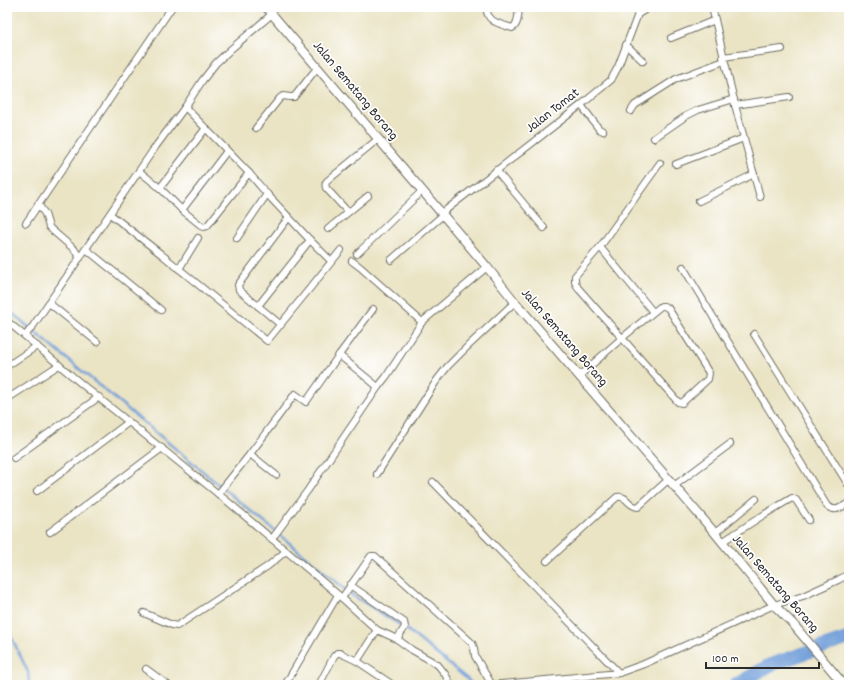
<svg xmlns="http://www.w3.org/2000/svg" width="856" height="692" font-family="Dekko,sans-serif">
	<rect width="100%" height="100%" fill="#fff"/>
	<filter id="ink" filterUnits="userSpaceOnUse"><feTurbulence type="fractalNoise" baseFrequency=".025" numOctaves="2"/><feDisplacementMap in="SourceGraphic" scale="8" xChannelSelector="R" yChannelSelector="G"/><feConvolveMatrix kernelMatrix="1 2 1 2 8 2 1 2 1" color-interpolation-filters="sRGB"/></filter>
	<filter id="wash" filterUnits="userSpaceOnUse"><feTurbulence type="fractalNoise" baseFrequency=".012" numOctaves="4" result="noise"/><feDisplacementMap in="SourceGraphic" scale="16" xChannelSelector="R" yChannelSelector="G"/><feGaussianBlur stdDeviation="0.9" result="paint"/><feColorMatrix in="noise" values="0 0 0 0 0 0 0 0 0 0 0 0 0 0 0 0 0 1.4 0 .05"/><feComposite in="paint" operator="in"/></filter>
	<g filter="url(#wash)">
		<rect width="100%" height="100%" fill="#eae4c5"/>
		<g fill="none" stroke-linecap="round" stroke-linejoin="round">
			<g stroke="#6f9dd8" stroke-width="2.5">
				<path d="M 7,309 L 352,595 L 405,628 L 466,678 L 473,685"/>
				<path d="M 7,628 L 28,672 L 29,685"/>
			</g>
			<path stroke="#6f9dd8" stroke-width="14" d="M 736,685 L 770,665 L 849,638"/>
		</g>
	</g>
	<g filter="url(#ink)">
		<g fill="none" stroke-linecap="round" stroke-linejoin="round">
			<g stroke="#6e6c61" stroke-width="8">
				<g id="minor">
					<path d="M 487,7 C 485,22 501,24 512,28 C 519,25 518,14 519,7"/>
					<path d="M 633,7 L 638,14"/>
					<path d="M 712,7 L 735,105 L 760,197"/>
					<path d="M 671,38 L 715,20"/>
					<path d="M 626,45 L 643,61"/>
					<path d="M 723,57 L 782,49"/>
					<path d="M 581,105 L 599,129 L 603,131"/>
					<path d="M 735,105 L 789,97"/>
					<path d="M 185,107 L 249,173 L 267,194 L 310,240 L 331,261"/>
					<path d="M 631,111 L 635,105 L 676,79 L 724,61"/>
					<path d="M 256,128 L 280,98 L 283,96 L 290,97 L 294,97 L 317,68"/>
					<path d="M 654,138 L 686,116 L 698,110 L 734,99"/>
					<path d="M 676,164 L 744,138"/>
					<path d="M 496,170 L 544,228"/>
					<path d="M 139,171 L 160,188 L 182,210 L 203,227 L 207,226 L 249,173"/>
					<path d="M 160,188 L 206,128"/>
					<path d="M 699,201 L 754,174"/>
					<path d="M 38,204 L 45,214 L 49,227 L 53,231 L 74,249 L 80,258"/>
					<path d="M 182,210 L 227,151"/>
					<path d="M 348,212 L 326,188 C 325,185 325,183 327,181 L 378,139"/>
					<path d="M 442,213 L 581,105 L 611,80 L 618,67 L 638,14 L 650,7"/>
					<path d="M 110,214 L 161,254 L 267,341 L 341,250"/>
					<path d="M 26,223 L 172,7"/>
					<path d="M 328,229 L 368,196"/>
					<path d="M 237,238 L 267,194"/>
					<path d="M 600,247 L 653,312"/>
					<path d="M 86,249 L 161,310"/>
					<path d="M 357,254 L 422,191"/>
					<path d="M 391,260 L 443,215"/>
					<path d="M 352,261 L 360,267 L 422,322"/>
					<path d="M 683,267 L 827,506 C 836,513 841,507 849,503"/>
					<path d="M 179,269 L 198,238"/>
					<path d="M 49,303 L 97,342"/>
					<path d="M 258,306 L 310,240"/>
					<path d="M 661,306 L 664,306 L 668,308 L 709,373 L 708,379 L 682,403 L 678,402 L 622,338 Z"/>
					<path d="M 7,321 L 84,386 L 227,501 L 342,598 L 377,630 L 397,639 L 412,650 L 428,659 L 438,665 L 445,674 L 451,685"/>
					<path d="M 281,325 L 239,290 L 238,285 L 289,217"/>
					<path d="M 754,334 L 849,486"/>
					<path d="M 25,336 L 33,326 L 156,146 L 185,107 L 202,81 L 216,63 L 231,49 L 272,14"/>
					<path d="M 339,355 L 378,387 L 386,377 L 422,322 L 487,267"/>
					<path d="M 7,366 L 37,346"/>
					<path d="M 579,376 L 622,338 L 578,288 L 575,282 L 575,276 L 600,247 L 660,163"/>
					<path d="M 7,399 L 59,365"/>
					<path d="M 250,454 L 276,475"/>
					<path d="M 14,458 L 99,397"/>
					<path d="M 377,474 L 437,380 L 448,366 L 467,347 L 515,302"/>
					<path d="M 433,482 L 619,673"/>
					<path d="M 674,486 L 730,444"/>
					<path d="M 37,491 L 129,422"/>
					<path d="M 218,494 L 250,454 L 295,394 L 306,402 L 339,355 L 373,309"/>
					<path d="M 50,532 L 162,448"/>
					<path d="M 715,533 L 756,499"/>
					<path d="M 272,539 L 280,528 L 308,490 L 378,387"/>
					<path d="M 722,542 L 765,514 L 792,498 L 796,500 L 809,520"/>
					<path d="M 547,561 L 617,497 C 628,495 628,507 638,507 L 668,480"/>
					<path d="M 350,585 L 404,622 L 405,627 L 397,639"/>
					<path d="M 342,598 L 371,556 L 375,556 L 472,643 L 474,648 L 475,656 L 492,685"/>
					<path d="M 144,613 L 172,625 L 177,626 L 268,566 L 286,551"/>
					<path d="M 357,661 L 393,685"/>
					<path d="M 146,669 L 168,685"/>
					<path d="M 285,685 L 338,595"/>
					<path d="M 319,685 L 334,656 L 337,653 L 340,653 L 357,661 L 377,630"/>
					<path d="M 492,685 L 619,673 L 644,664 L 774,605 L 803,596 L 838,580 L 849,574"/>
				</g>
			</g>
			<g stroke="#6e6c61" stroke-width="10">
				<path id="tertiary" d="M 266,7 L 443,215 L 487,267 L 515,302 L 715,533 L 774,605 L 793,624 L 844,685"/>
			</g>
			<use href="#minor" stroke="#fff" stroke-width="6"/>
			<use href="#tertiary" stroke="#fff" stroke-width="8"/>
		</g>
	</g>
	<g text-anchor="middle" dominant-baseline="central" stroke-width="3.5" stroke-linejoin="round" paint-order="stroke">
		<g font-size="14" fill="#2b2b2b" stroke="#fff">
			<text transform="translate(355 91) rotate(50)">Jalan Sematang Borang</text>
			<text transform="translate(553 111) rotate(-38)">Jalan Tomat</text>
			<text transform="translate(564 338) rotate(49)">Jalan Sematang Borang</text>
			<text transform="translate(775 584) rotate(49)">Jalan Sematang Borang</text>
		</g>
	</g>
	<rect width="856" height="692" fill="none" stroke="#fff" stroke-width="24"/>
	<path d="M706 662v6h113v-6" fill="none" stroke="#2b2b2b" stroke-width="2"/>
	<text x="712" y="662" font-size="12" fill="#2b2b2b" stroke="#ffffff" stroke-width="3" paint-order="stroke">100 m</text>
</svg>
